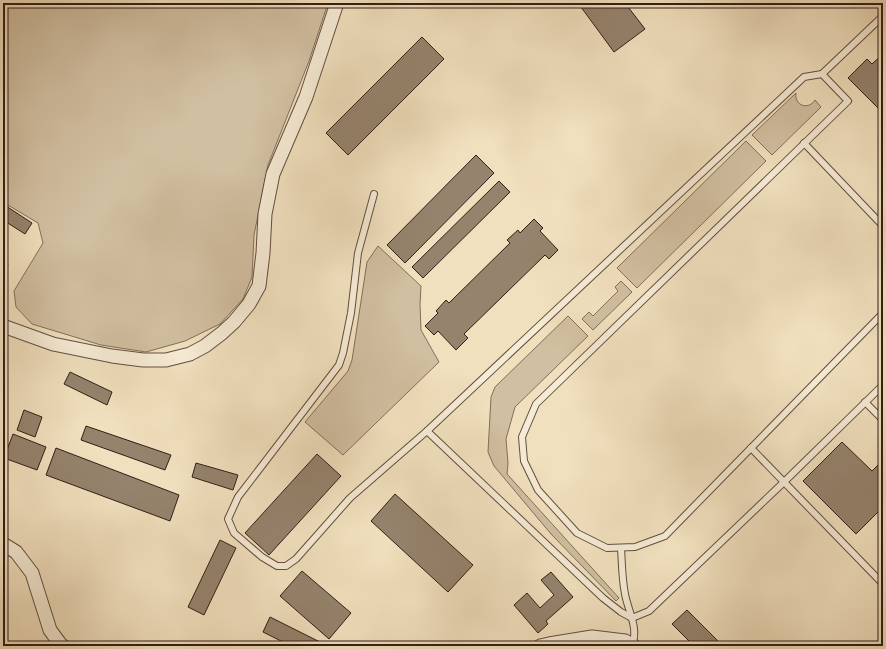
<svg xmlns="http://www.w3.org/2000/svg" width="886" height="649" font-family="Vollkorn,serif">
	<rect width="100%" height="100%" fill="#f1e0be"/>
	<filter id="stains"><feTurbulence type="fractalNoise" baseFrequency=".005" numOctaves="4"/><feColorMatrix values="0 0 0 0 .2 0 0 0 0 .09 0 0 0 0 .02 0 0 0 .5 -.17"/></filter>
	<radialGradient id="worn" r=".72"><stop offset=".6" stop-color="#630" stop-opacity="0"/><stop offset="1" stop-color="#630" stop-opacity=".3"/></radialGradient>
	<g fill="#d1bfa1" stroke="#826e5c">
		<path d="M 3,3 L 328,3 L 309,61 L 268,165 L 254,235 L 252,277 L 243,299 L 220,324 L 185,341 L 146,352 L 101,345 L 32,324 L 16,307 L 14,291 L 43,243 L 38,223 L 3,202 Z"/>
		<path d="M 796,93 C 794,105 808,111 815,100 L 821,107 L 772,155 L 752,135 Z"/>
		<path d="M 746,141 L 766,161 L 637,288 L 617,268 Z"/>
		<path d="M 378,246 L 421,286 L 420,304 L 421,330 L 439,362 L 343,455 L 305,422 L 348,371 L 352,360 L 367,262 Z"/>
		<path d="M 621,281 L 632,292 L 593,330 L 582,319 L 589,312 L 593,316 L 618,291 L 615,287 Z"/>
		<path d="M 568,316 L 588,336 L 515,407 L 506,439 L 508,463 L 507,474 L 619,598 L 616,601 L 551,534 L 494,466 L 488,452 L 491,397 L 495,387 Z"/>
	</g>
	<g fill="#95836d" stroke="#321e16">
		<path d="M 578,3 L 625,3 L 645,29 L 614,52 Z"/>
		<path d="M 422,37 L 444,59 L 348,155 L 326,133 Z"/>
		<path d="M 883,54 L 883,113 L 848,78 L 867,59 L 872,64 Z"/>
		<path d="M 476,155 L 494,173 L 405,263 L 387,245 Z"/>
		<path d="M 499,181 L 510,192 L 423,278 L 412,267 Z"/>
		<path d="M 3,204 L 32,223 L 25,234 L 3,220 Z"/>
		<path d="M 534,219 L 543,228 L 540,231 L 558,250 L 549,259 L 545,255 L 464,334 L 468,338 L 456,350 L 438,331 L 434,335 L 425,326 L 438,313 L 436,311 L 446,300 L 449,303 L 510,243 L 507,240 L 518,230 L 520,233 Z"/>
		<path d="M 3,261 L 8,264 L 3,273 Z"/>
		<path d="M 70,372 L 112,392 L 107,405 L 64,384 Z"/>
		<path d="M 24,410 L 42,417 L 35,437 L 17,430 Z"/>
		<path d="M 86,426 L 171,455 L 165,470 L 81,440 Z"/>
		<path d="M 13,434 L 46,447 L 37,470 L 4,458 Z"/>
		<path d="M 842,442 L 872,471 L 883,460 L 883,507 L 856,534 L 803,481 Z"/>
		<path d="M 56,448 L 179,495 L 170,521 L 46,475 Z"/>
		<path d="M 317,454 L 341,476 L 269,555 L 245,533 Z"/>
		<path d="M 196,463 L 238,475 L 233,490 L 192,477 Z"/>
		<path d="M 395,494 L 473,565 L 448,592 L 371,521 Z"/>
		<path d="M 220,540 L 236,548 L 204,615 L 188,607 Z"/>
		<path d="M 302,571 L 351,613 L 329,639 L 280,596 Z"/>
		<path d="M 551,572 L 573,597 L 546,621 L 548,624 L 538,633 L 514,605 L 527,593 L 540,608 L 554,595 L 541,580 Z"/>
		<path d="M 687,610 L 723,646 L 694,646 L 672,624 Z"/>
		<path d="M 270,617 L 328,646 L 291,646 L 263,632 Z"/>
	</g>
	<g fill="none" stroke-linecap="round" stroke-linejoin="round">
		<g stroke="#624e40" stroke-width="8">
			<g id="service">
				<path d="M 883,16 L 822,74 L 848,101 L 536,404 L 522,437 L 524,461 L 538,490 L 577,533 L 607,548 L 635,547 L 665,536 L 883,313"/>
				<path d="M 804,143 L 883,226"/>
				<path d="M 374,194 L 358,253 L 351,313 L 343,353 L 339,365 L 238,497 L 228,519 L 234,533 L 262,557 L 277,566 L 286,566 L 296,559 L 350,498 L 427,431 L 804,77 L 822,74"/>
				<path d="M 865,402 L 883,420"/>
				<path d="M 427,431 L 603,598 L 621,612 L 632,618 L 649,611 L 784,482 L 883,385"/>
				<path d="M 751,448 L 883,584"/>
				<path d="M 621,548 C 622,563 622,579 625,594 C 628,611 639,628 632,645"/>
			</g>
		</g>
		<g stroke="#624e40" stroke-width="15">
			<g id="minor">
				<path d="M 3,326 L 53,344 L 112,356 L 143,360 L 166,360 L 190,354 L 205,346 L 222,333 L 234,322 L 249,304 L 259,286 L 263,253 L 265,214 L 273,174 L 306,97 L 337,3"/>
				<path d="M 3,544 L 16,552 L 32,573 L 50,630 L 61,645 L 63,646"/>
				<path d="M 540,646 L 549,644 L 592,637 L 625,641 L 634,646"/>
			</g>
		</g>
		<use href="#service" stroke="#f6ebd5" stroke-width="6"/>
		<use href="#minor" stroke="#f6ebd5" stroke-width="13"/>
	</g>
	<rect width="886" height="649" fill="none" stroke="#f1e0be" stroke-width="16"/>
	<rect x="4" y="4" width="878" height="641" fill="none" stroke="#321e16" stroke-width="2"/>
	<rect x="8" y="8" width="870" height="633" fill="none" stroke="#321e16"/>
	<rect width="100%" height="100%" filter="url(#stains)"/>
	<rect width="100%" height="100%" fill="url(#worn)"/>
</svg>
